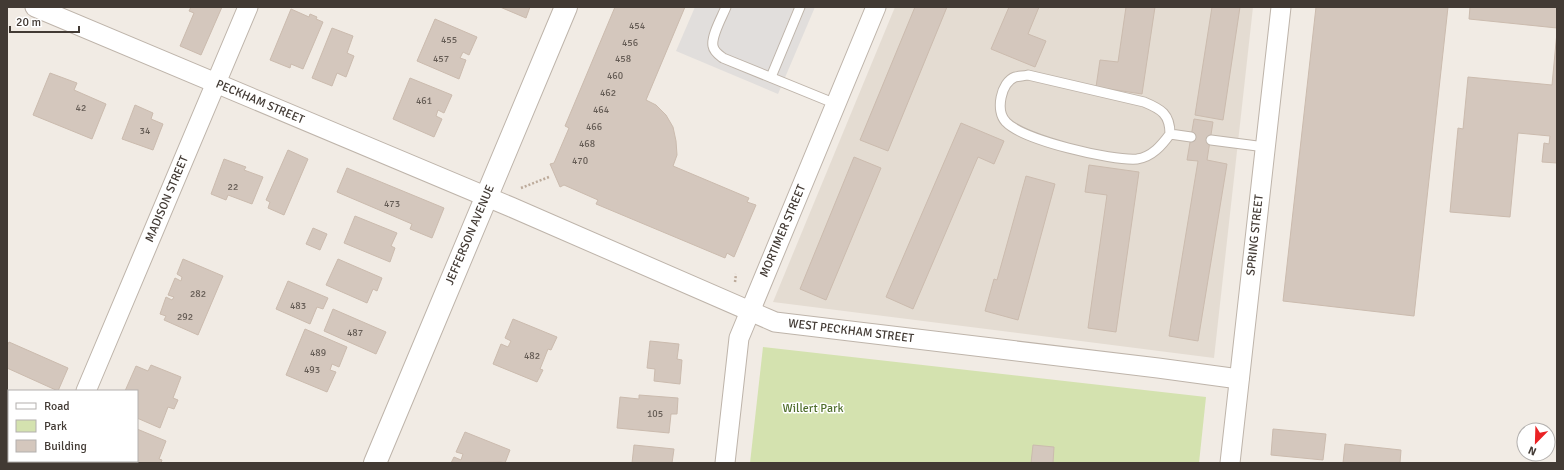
<svg xmlns="http://www.w3.org/2000/svg" width="1564" height="470" font-family="Signika,sans-serif">
	<rect width="100%" height="100%" fill="#f1ebe4"/>
	<path fill="#e4dcd2" d="M 895,7 L 1253,7 L 1214,358 L 773,302 Z"/>
	<path fill="#d4e2af" d="M 763,347 L 1206,397 L 1199,463 L 750,463 Z"/>
	<path fill="#e1dedc" d="M 695,7 L 815,7 L 778,94 L 676,51 Z"/>
	<g fill="#d4c7bd" stroke="#cbbbae">
		<path d="M 191,7 L 222,7 L 201,55 L 180,46 L 194,13 L 189,11 Z"/>
		<path d="M 500,7 L 530,7 L 526,18 Z"/>
		<path d="M 615,7 L 685,7 L 646,100 L 656,105 L 666,115 L 673,127 L 676,141 L 677,155 L 673,166 L 749,198 L 747,202 L 756,205 L 734,257 L 727,253 L 725,258 L 596,204 L 598,200 L 564,185 L 560,187 L 550,164 L 554,163 L 569,128 L 565,126 Z"/>
		<path d="M 915,7 L 947,7 L 888,151 L 860,140 Z"/>
		<path d="M 1009,7 L 1039,7 L 1028,34 L 1046,41 L 1035,67 L 991,49 Z"/>
		<path d="M 1126,7 L 1155,7 L 1142,94 L 1096,87 L 1100,60 L 1118,62 Z"/>
		<path d="M 1212,7 L 1240,7 L 1223,120 L 1195,115 Z"/>
		<path d="M 1316,7 L 1448,7 L 1414,316 L 1283,301 Z"/>
		<path d="M 1470,7 L 1557,7 L 1557,28 L 1469,19 Z"/>
		<path d="M 291,9 L 309,17 L 310,14 L 317,17 L 316,19 L 323,22 L 303,69 L 291,64 L 290,68 L 270,60 Z"/>
		<path d="M 435,19 L 477,37 L 469,55 L 463,52 L 460,58 L 466,60 L 459,79 L 417,61 Z"/>
		<path d="M 332,28 L 353,36 L 347,53 L 354,56 L 346,77 L 337,73 L 332,86 L 312,78 Z"/>
		<path d="M 1557,32 L 1557,163 L 1542,162 L 1544,143 L 1549,144 L 1550,136 L 1518,133 L 1510,217 L 1450,212 L 1458,128 L 1463,129 L 1468,77 L 1552,85 Z"/>
		<path d="M 50,73 L 77,83 L 74,90 L 106,104 L 92,139 L 33,115 Z"/>
		<path d="M 410,78 L 452,95 L 444,113 L 438,110 L 436,116 L 442,119 L 434,137 L 393,119 Z"/>
		<path d="M 135,105 L 153,113 L 151,119 L 163,124 L 153,150 L 122,139 Z"/>
		<path d="M 1194,119 L 1213,122 L 1207,160 L 1227,164 L 1198,341 L 1169,336 L 1198,161 L 1187,160 Z"/>
		<path d="M 961,123 L 1004,141 L 994,164 L 978,157 L 913,309 L 886,297 Z"/>
		<path d="M 288,150 L 308,159 L 284,215 L 268,208 L 270,202 L 266,200 Z"/>
		<path d="M 854,157 L 881,168 L 826,300 L 800,289 Z"/>
		<path d="M 224,159 L 246,167 L 244,170 L 263,177 L 252,204 L 228,195 L 226,200 L 211,194 Z"/>
		<path d="M 1089,165 L 1139,172 L 1116,332 L 1088,328 L 1107,195 L 1085,192 Z"/>
		<path d="M 347,168 L 444,208 L 432,238 L 410,229 L 412,224 L 337,192 Z"/>
		<path d="M 1026,176 L 1055,184 L 1018,320 L 985,311 L 994,279 L 997,280 Z"/>
		<path d="M 355,216 L 397,233 L 391,246 L 395,248 L 390,262 L 344,243 Z"/>
		<path d="M 313,228 L 327,234 L 320,250 L 306,244 Z"/>
		<path d="M 183,259 L 223,276 L 198,335 L 164,320 L 166,316 L 160,314 L 166,297 L 172,300 L 174,297 L 168,295 L 175,278 L 181,281 L 182,277 L 177,274 Z"/>
		<path d="M 338,259 L 382,278 L 377,291 L 373,289 L 367,303 L 326,285 Z"/>
		<path d="M 288,281 L 328,298 L 323,309 L 317,307 L 310,324 L 276,309 Z"/>
		<path d="M 333,309 L 386,332 L 376,354 L 324,331 Z"/>
		<path d="M 513,319 L 557,337 L 551,350 L 548,349 L 540,369 L 543,370 L 537,382 L 493,364 L 501,344 L 508,347 L 511,341 L 505,338 Z"/>
		<path d="M 305,329 L 347,347 L 339,367 L 332,364 L 330,370 L 336,372 L 327,392 L 286,375 Z"/>
		<path d="M 650,341 L 679,344 L 677,359 L 682,360 L 680,384 L 654,381 L 655,369 L 647,368 Z"/>
		<path d="M 9,342 L 68,368 L 58,391 L 7,368 L 7,346 Z"/>
		<path d="M 151,365 L 181,377 L 173,398 L 178,400 L 174,409 L 168,407 L 160,428 L 137,418 L 137,391 L 125,391 L 136,366 L 148,371 Z"/>
		<path d="M 639,395 L 678,398 L 677,414 L 671,414 L 669,433 L 617,428 L 620,397 L 639,399 Z"/>
		<path d="M 137,429 L 166,441 L 159,459 L 162,460 L 161,463 L 134,463 L 129,461 L 137,461 Z"/>
		<path d="M 1273,429 L 1326,434 L 1323,460 L 1271,455 Z"/>
		<path d="M 465,432 L 510,450 L 505,463 L 501,462 L 451,463 L 454,457 L 461,460 L 463,454 L 456,452 Z"/>
		<path d="M 1345,444 L 1401,450 L 1400,463 L 1343,463 Z"/>
		<path d="M 7,445 L 9,446 L 9,461 L 30,461 L 29,463 L 7,463 Z"/>
		<path d="M 634,445 L 674,449 L 672,463 L 632,463 Z"/>
		<path d="M 1033,445 L 1054,447 L 1053,463 L 1031,463 Z"/>
	</g>
	<g fill="none" stroke-linecap="round" stroke-linejoin="round">
		<g stroke="#beb4aa" stroke-width="11">
			<g id="service">
				<path d="M 726,7 C 722,17 711,36 713,46 C 714,52 719,55 723,58 L 836,104"/>
				<path d="M 771,77 L 800,7"/>
				<path d="M 1170,134 C 1162,145 1152,157 1137,159 C 1111,161 1023,140 1006,122 C 995,111 1001,82 1015,77 C 1019,76 1024,76 1028,75 L 1144,102 C 1161,109 1170,114 1170,134 L 1191,137"/>
				<path d="M 1211,140 L 1265,147"/>
			</g>
		</g>
		<g stroke="#beb4aa" stroke-width="21">
			<g id="minor">
				<path d="M 35,7 L 511,207 L 775,322 L 1158,368 L 1239,379"/>
				<path d="M 86,391 L 248,7"/>
				<path d="M 56,463 L 57,461"/>
				<path d="M 725,463 L 739,338 L 876,7"/>
				<path d="M 1230,463 L 1281,7"/>
			</g>
		</g>
		<g stroke="#beb4aa" stroke-width="24">
			<path id="tertiary" d="M 375,463 L 566,7"/>
		</g>
		<g stroke="#bcaa9a" stroke-width="2.5" stroke-dasharray="2 2" stroke-linecap="butt">
			<path d="M 521,188 L 549,177"/>
			<path d="M 735,282 L 736,274"/>
		</g>
		<use href="#service" stroke="#fff" stroke-width="9"/>
		<use href="#minor" stroke="#fff" stroke-width="19"/>
		<use href="#tertiary" stroke="#fff" stroke-width="22"/>
	</g>
	<g text-anchor="middle" dominant-baseline="central" stroke-width="3" stroke-linejoin="round" paint-order="stroke">
		<g font-size="10" fill="#665d56">
			<text x="637" y="26">454</text>
			<text x="449" y="40">455</text>
			<text x="630" y="43">456</text>
			<text x="441" y="59">457</text>
			<text x="623" y="59">458</text>
			<text x="615" y="76">460</text>
			<text x="608" y="93">462</text>
			<text x="424" y="101">461</text>
			<text x="81" y="108">42</text>
			<text x="601" y="110">464</text>
			<text x="594" y="127">466</text>
			<text x="145" y="131">34</text>
			<text x="587" y="144">468</text>
			<text x="580" y="161">470</text>
			<text x="233" y="187">22</text>
			<text x="392" y="204">473</text>
			<text x="198" y="294">282</text>
			<text x="298" y="306">483</text>
			<text x="185" y="317">292</text>
			<text x="355" y="333">487</text>
			<text x="318" y="353">489</text>
			<text x="532" y="356">482</text>
			<text x="312" y="370">493</text>
			<text x="655" y="414">105</text>
		</g>
		<g font-size="12" fill="#423a34" stroke="#fff">
			<text transform="translate(260 102) rotate(23)">PECKHAM STREET</text>
			<text transform="translate(167 199) rotate(-67)">MADISON STREET</text>
			<text transform="translate(783 231) rotate(-67)">MORTIMER STREET</text>
			<text transform="translate(470 235) rotate(-67)">JEFFERSON AVENUE</text>
			<text transform="translate(1255 235) rotate(-84)">SPRING STREET</text>
			<text transform="translate(851 331) rotate(7)">WEST PECKHAM STREET</text>
		</g>
		<g font-size="12" fill="#506f2d" stroke="#fff">
			<text x="813" y="408">Willert Park</text>
		</g>
	</g>
	<rect width="1564" height="470" fill="none" stroke="#423a34" stroke-width="16"/>
	<rect x="8" y="390" width="130" height="72" fill="#ffffff" stroke="#b3b0ae"/>
	<rect x="16" y="403" width="20" height="6" fill="#ffffff" stroke="#b3b0ae"/>
	<text x="44" y="410" font-size="12" fill="#423a34">Road</text>
	<rect x="16" y="420" width="20" height="12" fill="#d4e2af" stroke="#b3b0ae"/>
	<text x="44" y="430" font-size="12" fill="#423a34">Park</text>
	<rect x="16" y="440" width="20" height="12" fill="#d4c7bd" stroke="#b3b0ae"/>
	<text x="44" y="450" font-size="12" fill="#423a34">Building</text>
	<g transform="translate(1536 442) rotate(203)"><circle r="19" fill="#ffffff" stroke="#b3b0ae"/>
	<path d="M0-3L7 15L0 10L-7 15Z" fill="#ea2224"/>
	<text y="-6" font-size="11" font-weight="bold" text-anchor="middle" fill="#423a34">N</text>
	</g>
	<path d="M10 26v6h69v-6" fill="none" stroke="#423a34" stroke-width="2"/>
	<text x="16" y="26" font-size="12" fill="#423a34" stroke="#ffffff" stroke-width="3" paint-order="stroke">20 m</text>
</svg>
